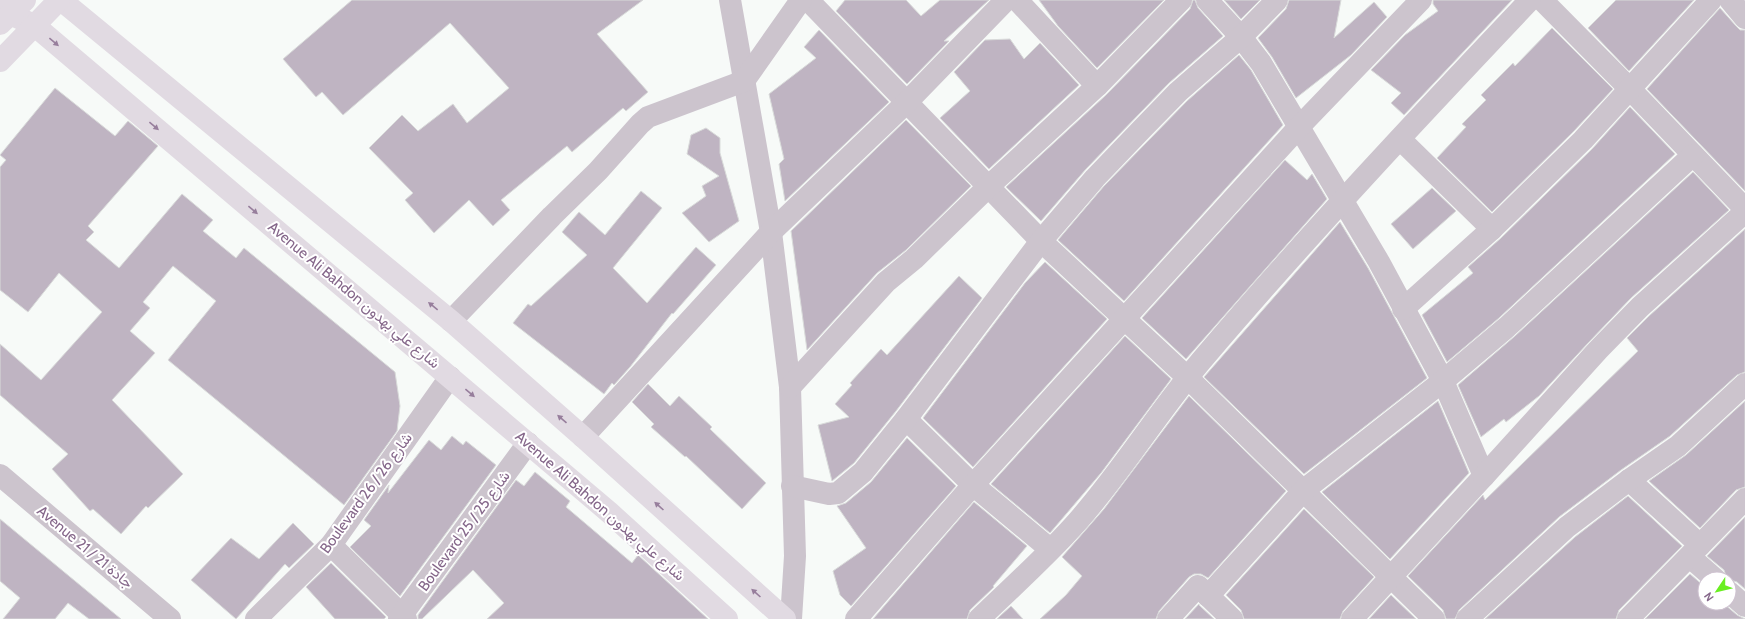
<svg xmlns="http://www.w3.org/2000/svg" width="1745" height="619" font-family="Cabin,Vazirmatn,sans-serif">
	<rect width="100%" height="100%" fill="#f7faf8"/>
	<g fill="#bfb4c2" stroke="#d9dbda">
		<path d="M 352,0 L 643,0 L 597,34 L 648,92 L 626,111 L 623,108 L 572,152 L 567,146 L 501,200 L 510,210 L 493,226 L 469,200 L 434,233 L 405,200 L 413,193 L 369,148 L 402,115 L 418,131 L 453,104 L 467,123 L 509,88 L 450,23 L 343,115 L 322,92 L 316,97 L 283,59 Z"/>
		<path d="M 845,0 L 906,0 L 921,16 L 940,0 L 989,0 L 944,41 L 949,41 L 907,84 L 836,11 Z"/>
		<path d="M 1039,0 L 1164,0 L 1097,68 L 1058,26 Z"/>
		<path d="M 1193,0 L 1195,0 L 1198,8 L 1223,36 L 1169,83 L 1086,169 L 1041,221 L 1006,187 L 1106,95 L 1190,9 Z"/>
		<path d="M 1224,0 L 1260,0 L 1241,19 Z"/>
		<path d="M 1289,0 L 1341,0 L 1334,38 L 1374,2 L 1387,17 L 1351,55 L 1296,98 L 1272,57 L 1258,38 L 1286,9 Z"/>
		<path d="M 1433,0 L 1512,0 L 1404,115 L 1391,103 L 1401,93 L 1371,70 L 1405,35 L 1438,11 L 1433,4 Z"/>
		<path d="M 1616,0 L 1694,0 L 1629,71 L 1588,28 Z"/>
		<path d="M 1720,8 L 1736,26 L 1740,30 L 1745,30 L 1745,191 L 1647,89 Z"/>
		<path d="M 1552,28 L 1613,89 L 1574,131 L 1492,212 L 1437,158 L 1466,127 L 1462,124 L 1486,100 L 1481,95 L 1513,63 L 1515,66 Z"/>
		<path d="M 819,30 L 889,102 L 785,201 L 779,164 L 784,159 L 769,94 L 816,58 L 804,47 Z"/>
		<path d="M 1010,39 L 1024,59 L 1040,43 L 1079,85 L 989,169 L 940,118 L 970,91 L 954,72 L 985,40 Z"/>
		<path d="M 1239,55 L 1251,70 L 1283,125 L 1124,301 L 1058,240 L 1104,186 L 1187,101 Z"/>
		<path d="M 55,88 L 115,136 L 128,121 L 158,146 L 88,226 L 94,232 L 86,240 L 119,268 L 182,194 L 213,220 L 203,231 L 236,258 L 244,248 L 395,372 L 400,406 L 397,431 L 344,505 L 168,360 L 216,301 L 173,266 L 143,302 L 150,308 L 130,331 L 155,353 L 112,400 L 183,474 L 148,508 L 146,506 L 121,534 L 93,509 L 90,511 L 52,469 L 68,454 L 0,395 L 0,344 L 41,380 L 102,312 L 59,273 L 28,312 L 0,290 L 0,167 L 6,160 L 0,155 Z"/>
		<path d="M 1630,107 L 1675,154 L 1499,318 L 1447,362 L 1422,315 L 1473,273 L 1468,267 L 1501,238 L 1592,149 Z"/>
		<path d="M 906,120 L 971,186 L 906,250 L 877,273 L 807,350 L 791,231 Z"/>
		<path d="M 706,128 L 720,138 L 720,153 L 739,221 L 709,242 L 682,213 L 706,196 L 702,186 L 719,176 L 687,154 L 691,135 Z"/>
		<path d="M 1285,160 L 1307,180 L 1312,174 L 1327,199 L 1186,359 L 1142,318 Z"/>
		<path d="M 1693,172 L 1729,210 L 1631,298 L 1589,342 L 1539,396 L 1506,422 L 1504,419 L 1481,437 L 1458,385 L 1515,336 Z"/>
		<path d="M 1432,188 L 1456,211 L 1413,249 L 1391,224 Z"/>
		<path d="M 641,191 L 662,208 L 613,268 L 647,303 L 696,247 L 716,265 L 673,314 L 672,313 L 630,367 L 614,385 L 612,383 L 604,394 L 513,323 L 528,304 L 531,306 L 587,255 L 562,232 L 579,212 L 605,235 Z"/>
		<path d="M 1340,222 L 1368,268 L 1427,378 L 1304,474 L 1204,377 Z"/>
		<path d="M 1745,229 L 1745,372 L 1737,375 L 1670,436 L 1621,470 L 1559,517 L 1459,610 L 1455,619 L 1446,619 L 1443,610 L 1408,576 L 1483,495 L 1485,500 L 1638,351 L 1627,338 L 1649,316 Z"/>
		<path d="M 1045,262 L 1107,319 L 973,467 L 923,418 L 1025,283 Z"/>
		<path d="M 959,276 L 982,298 L 896,411 L 854,463 L 832,481 L 818,425 L 849,417 L 835,404 L 852,385 L 850,383 L 881,349 L 887,355 Z"/>
		<path d="M 1125,336 L 1171,379 L 1101,473 L 1050,533 L 991,484 Z"/>
		<path d="M 648,384 L 670,406 L 679,396 L 712,427 L 710,429 L 766,483 L 742,509 L 686,456 L 685,457 L 651,427 L 654,424 L 632,402 Z"/>
		<path d="M 1189,396 L 1286,491 L 1208,578 L 1201,574 L 1194,574 L 1189,577 L 1159,611 L 1156,619 L 1040,619 L 1066,595 L 1082,576 L 1062,557 L 1104,509 Z"/>
		<path d="M 1438,401 L 1469,473 L 1390,559 L 1322,492 Z"/>
		<path d="M 1745,401 L 1745,487 L 1736,490 L 1700,528 L 1649,481 L 1686,455 Z"/>
		<path d="M 452,436 L 463,445 L 466,441 L 496,465 L 400,596 L 350,547 L 371,526 L 364,520 L 389,485 L 388,493 L 429,440 L 441,450 Z"/>
		<path d="M 907,438 L 956,486 L 851,606 L 840,595 L 833,571 L 866,548 L 837,506 L 846,503 L 871,482 Z"/>
		<path d="M 535,472 L 570,501 L 566,507 L 632,563 L 638,555 L 708,619 L 487,619 L 504,603 L 473,570 L 422,619 L 418,619 L 418,615 L 516,480 L 524,486 Z"/>
		<path d="M 1628,496 L 1682,546 L 1619,610 L 1616,619 L 1485,619 L 1575,537 Z"/>
		<path d="M 974,502 L 1027,546 L 993,586 L 994,587 L 970,610 L 967,619 L 873,619 Z"/>
		<path d="M 1304,509 L 1374,577 L 1343,611 L 1340,619 L 1244,619 L 1241,610 L 1226,595 Z"/>
		<path d="M 1745,517 L 1745,589 L 1737,582 L 1727,579 L 1724,570 L 1707,556 Z"/>
		<path d="M 0,519 L 121,619 L 89,619 L 68,603 L 55,619 L 3,619 L 20,598 L 0,581 Z"/>
		<path d="M 293,523 L 314,544 L 289,568 L 285,564 L 236,619 L 191,580 L 231,538 L 259,559 Z"/>
		<path d="M 331,563 L 386,617 L 384,619 L 335,619 L 306,587 Z"/>
		<path d="M 1690,574 L 1705,587 L 1705,603 L 1723,603 L 1737,615 L 1745,619 L 1645,619 Z"/>
		<path d="M 1391,595 L 1416,619 L 1369,619 Z"/>
		<path d="M 1199,604 L 1199,605 L 1214,619 L 1185,619 Z"/>
		<path d="M 1011,606 L 1023,619 L 997,619 L 1000,616 Z"/>
	</g>
	<g fill="none" stroke-linecap="round" stroke-linejoin="round">
		<g stroke="#ccc4cd" stroke-width="22">
			<path d="M 730,0 L 771,232 L 790,387 L 795,556 L 791,619"/>
			<path d="M 808,0 L 1041,241 L 1187,377 L 1434,619"/>
			<path d="M 1017,0 L 1097,86"/>
			<path d="M 1207,0 L 1241,37 L 1261,63 L 1379,262 L 1443,381 L 1484,476 L 1352,619"/>
			<path d="M 1542,0 L 1630,89 L 1745,209"/>
			<path d="M 1730,0 L 1745,18"/>
			<path d="M 1400,139 L 1492,229"/>
			<path d="M 1403,309 L 1492,229 L 1583,140 L 1711,0"/>
			<path d="M 451,321 L 552,216 L 598,171 L 640,124 L 648,117 L 744,81 L 801,0"/>
			<path d="M 790,387 L 886,282 L 914,259 L 989,186 L 1097,86 L 1181,0"/>
			<path d="M 906,419 L 973,485 L 1050,549"/>
			<path d="M 583,437 L 771,232 L 907,102 L 1006,0"/>
			<path d="M 0,475 L 170,619"/>
			<path d="M 1484,476 L 1598,350 L 1640,307 L 1745,212"/>
			<path d="M 1629,480 L 1700,545"/>
			<path d="M 792,486 L 829,494 L 838,493 L 863,472 L 906,419 L 1041,241 L 1095,178 L 1141,130 L 1178,92 L 1241,37 L 1277,0"/>
			<path d="M 331,545 L 406,619"/>
			<path d="M 1690,557 L 1715,579"/>
			<path d="M 1729,592 L 1745,606"/>
			<path d="M 1208,596 L 1304,490 L 1443,381 L 1507,327 L 1693,155"/>
			<path d="M 256,619 L 331,545 L 450,377"/>
			<path d="M 399,619 L 528,443"/>
			<path d="M 856,619 L 973,485 L 1298,128 L 1421,0"/>
			<path d="M 979,619 C 1012,587 1047,556 1077,522 C 1124,469 1161,407 1207,354 C 1311,232 1420,116 1530,0"/>
			<path d="M 1168,619 L 1198,586 L 1232,619"/>
			<path d="M 1467,619 L 1567,527 L 1629,480 L 1678,446 L 1745,384"/>
			<path d="M 1628,619 L 1745,499"/>
		</g>
		<g stroke="#e1dae2" stroke-width="22">
			<path d="M 61,0 L 451,321 L 583,437 L 785,619"/>
			<path d="M 0,7 L 10,14 L 34,25 L 610,513 L 727,619"/>
		</g>
		<g stroke="#e1dae2" stroke-width="22">
			<path d="M 0,24 L 25,0"/>
			<path d="M 0,61 L 59,0"/>
		</g>
	</g>
	<defs><path id="oneway-solid" d="M-6-.8H1V-3.2L6.5 0L1 3.2V.8H-6Z"/></defs>
	<g fill="#977e9c">
		<use href="#oneway-solid" transform="translate(54 42) rotate(40)"/>
		<use href="#oneway-solid" transform="translate(154 126) rotate(40)"/>
		<use href="#oneway-solid" transform="translate(253 210) rotate(40)"/>
		<use href="#oneway-solid" transform="translate(433 306) rotate(-141)"/>
		<use href="#oneway-solid" transform="translate(470 393) rotate(40)"/>
		<use href="#oneway-solid" transform="translate(562 419) rotate(-139)"/>
		<use href="#oneway-solid" transform="translate(659 506) rotate(-138)"/>
		<use href="#oneway-solid" transform="translate(756 593) rotate(-138)"/>
	</g>
	<g text-anchor="middle" dominant-baseline="central" stroke-width="4" stroke-linejoin="round" paint-order="stroke">
		<g font-size="15" fill="#85678a" stroke="#fff">
			<text transform="translate(354 295) rotate(40)">Avenue Ali Bahdon شارع علي بهدون</text>
			<text transform="translate(366 493) rotate(-54)">Boulevard 26 / شارع 26</text>
			<text transform="translate(600 506) rotate(41)">Avenue Ali Bahdon شارع علي بهدون</text>
			<text transform="translate(464 531) rotate(-54)">Boulevard 25 / شارع 25</text>
			<text transform="translate(85 547) rotate(40)">Avenue 21 / جادة 21</text>
		</g>
	</g>
	<g transform="translate(1717 591) rotate(235)"><circle r="19" fill="#ffffff" stroke="#cec2d0"/>
	<path d="M0-3L7 15L0 10L-7 15Z" fill="#6aef22"/>
	<text y="-6" font-size="11" font-weight="bold" text-anchor="middle" fill="#85678a">N</text>
	</g>
</svg>
